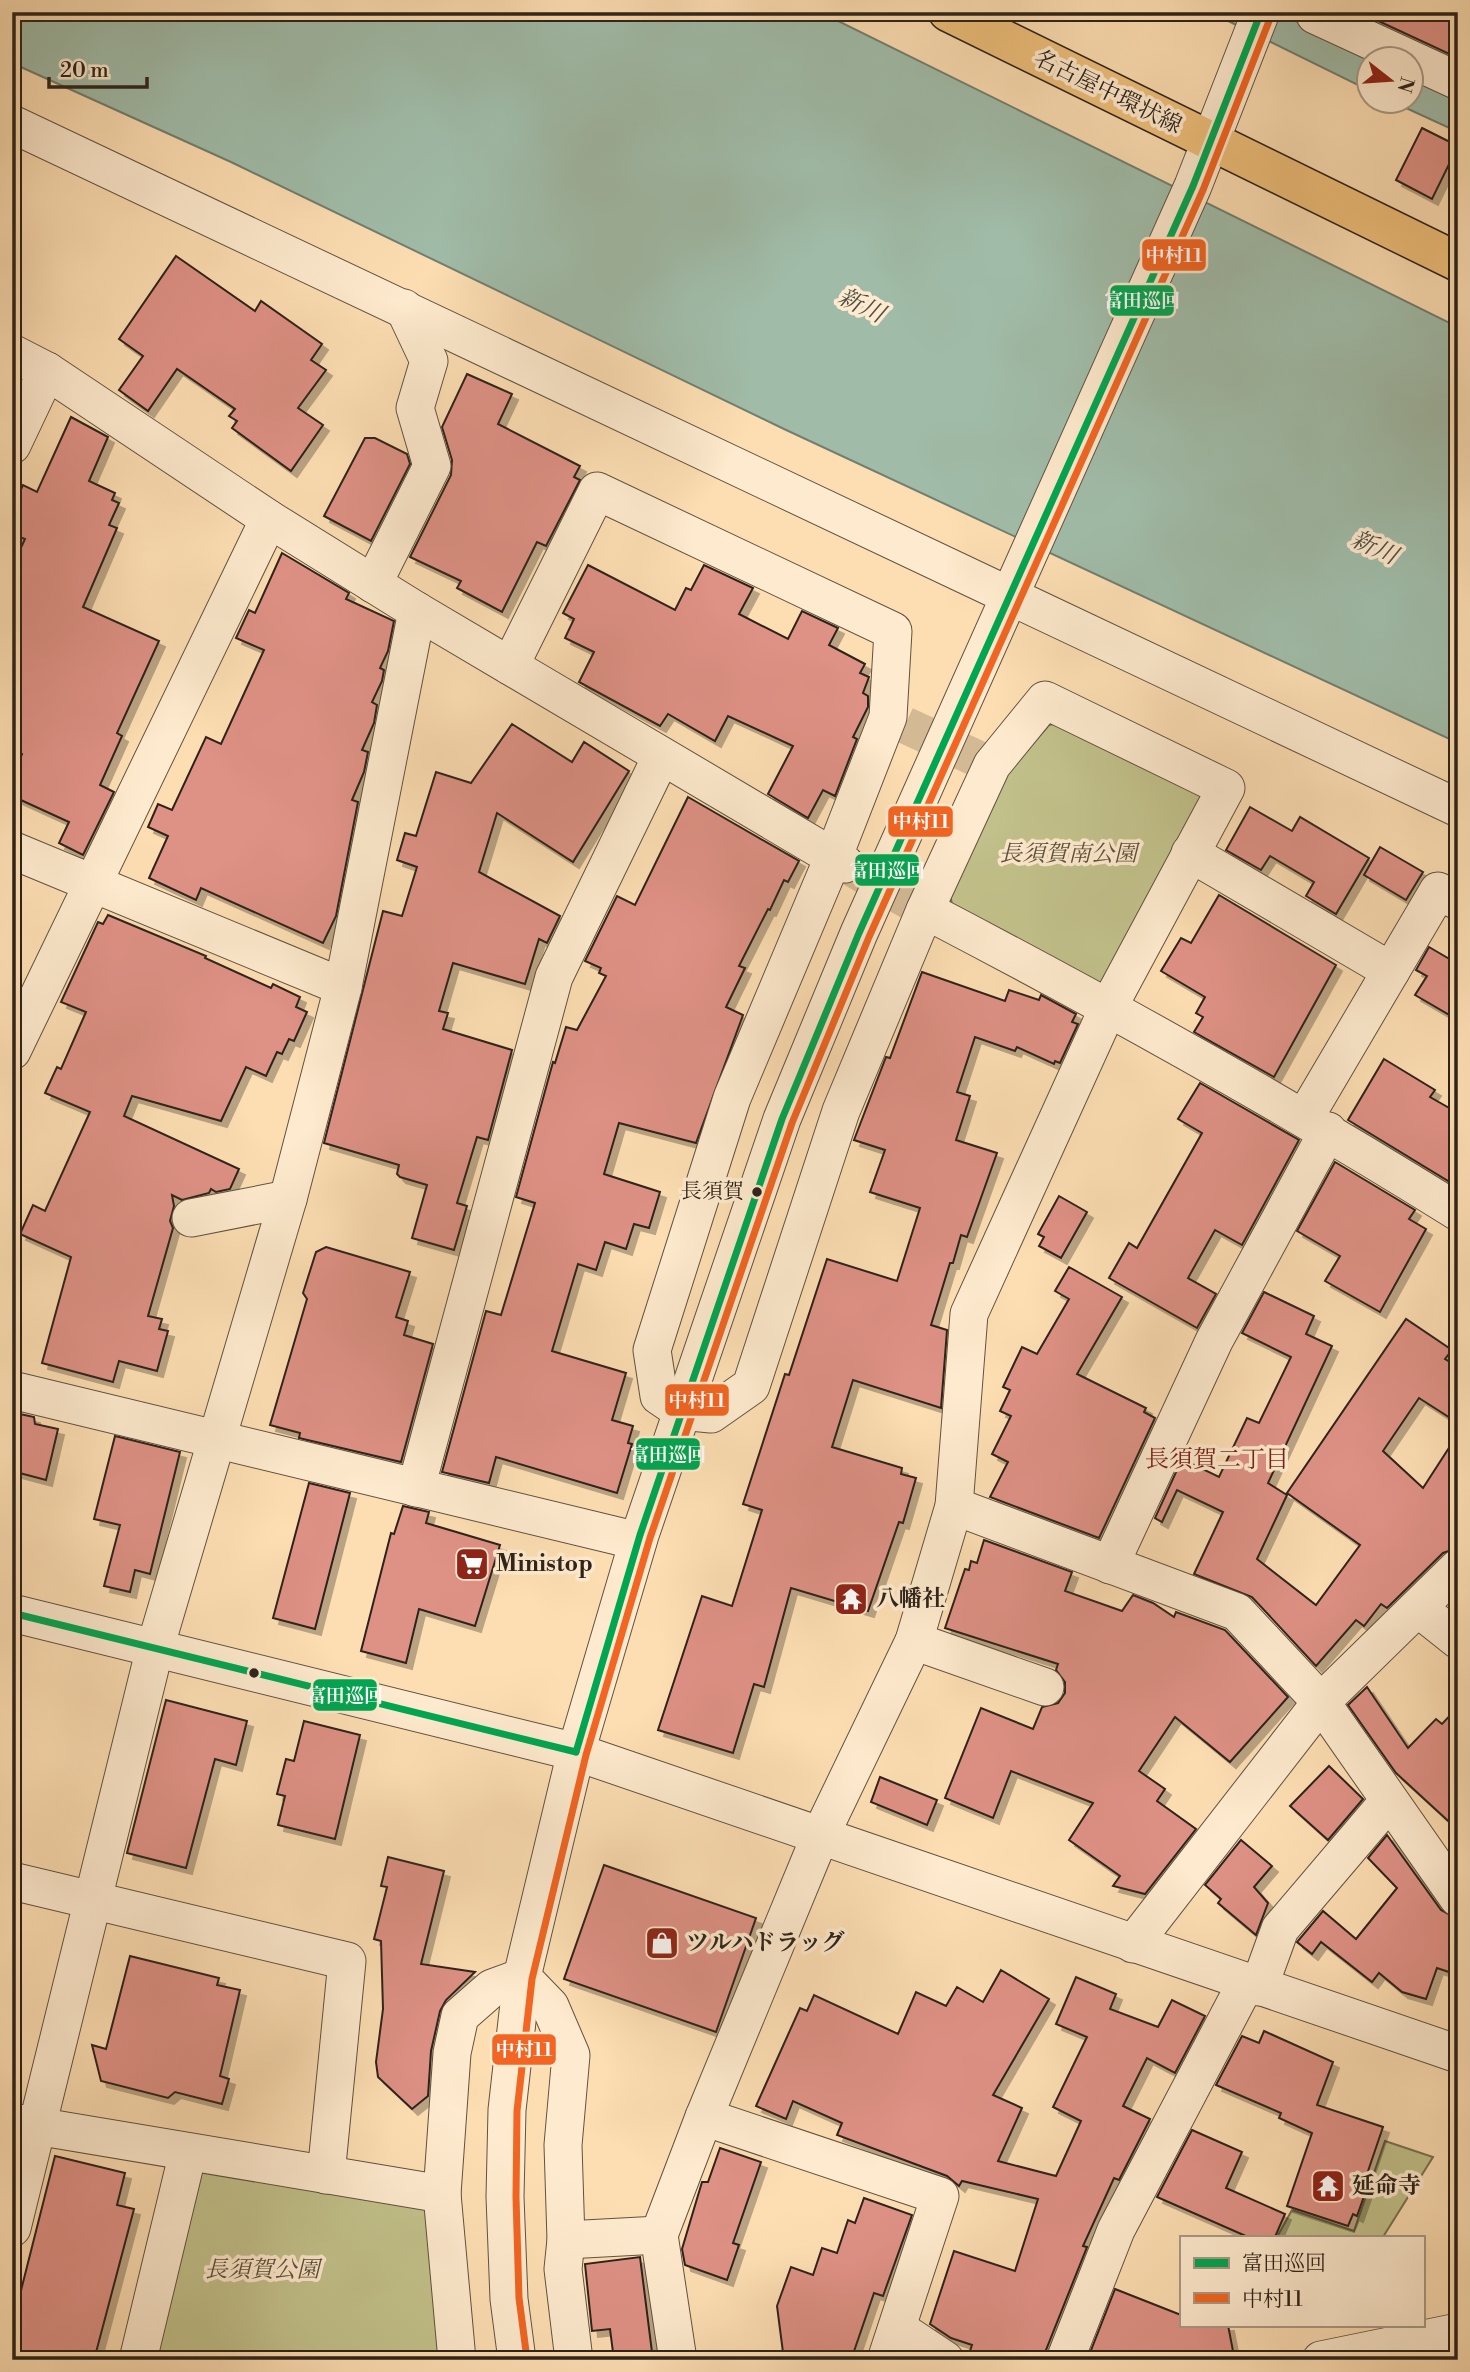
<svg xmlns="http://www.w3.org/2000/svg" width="1470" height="2372" font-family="'Libre Bodoni','Noto Serif JP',serif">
	<defs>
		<filter id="shadow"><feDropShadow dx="6" dy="6" stdDeviation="0" flood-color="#0004"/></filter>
	</defs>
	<rect width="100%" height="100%" fill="#fddeb3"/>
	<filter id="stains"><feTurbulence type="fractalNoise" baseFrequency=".00286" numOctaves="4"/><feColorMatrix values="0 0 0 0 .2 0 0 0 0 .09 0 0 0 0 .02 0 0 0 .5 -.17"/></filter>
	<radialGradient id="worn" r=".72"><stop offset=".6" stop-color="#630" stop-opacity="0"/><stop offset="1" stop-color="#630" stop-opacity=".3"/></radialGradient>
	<g fill="#c2c18b" stroke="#787252" stroke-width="2">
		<path d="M 1064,722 L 1198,790 L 1202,803 L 1102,984 L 952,904 L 948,886 L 986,798 L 1049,725 Z"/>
		<path d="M 1385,2141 L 1433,2157 L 1383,2237 L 1277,2237 L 1292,2210 L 1354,2231 Z"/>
		<path d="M 202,2169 L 424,2207 L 436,2219 L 446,2360 L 147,2360 Z"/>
	</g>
	<g fill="#a0bca9" stroke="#727f70" stroke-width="2">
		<path d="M 12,12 L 820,12 L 1458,327 L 1458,743 L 784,429 L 231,162 L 12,63 Z"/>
		<path d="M 1210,12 L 1277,12 L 1377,59 L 1368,60 L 1368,90 Z"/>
		<path d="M 1411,76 L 1458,98 L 1458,132 L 1393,102 L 1410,102 Z"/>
	</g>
	<g fill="#de9185" stroke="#2d231a" stroke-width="2" filter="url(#shadow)">
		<path d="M 1359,12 L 1458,12 L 1458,58 Z"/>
		<path d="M 1422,128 L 1458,146 L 1432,199 L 1396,180 Z"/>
		<path d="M 176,256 L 255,311 L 261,301 L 322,344 L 311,360 L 326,370 L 298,408 L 323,425 L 291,471 L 232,428 L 237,421 L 229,416 L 235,409 L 177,369 L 148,411 L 119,390 L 143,356 L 119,339 Z"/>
		<path d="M 467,374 L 512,394 L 498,424 L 580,466 L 574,477 L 580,480 L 546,546 L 537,542 L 502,612 L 457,588 L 461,581 L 410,557 L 451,475 L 452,460 L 442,427 Z"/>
		<path d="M 71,417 L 108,437 L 89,481 L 115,493 L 112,500 L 119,503 L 109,525 L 117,528 L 83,607 L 159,641 L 117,733 L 122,736 L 100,785 L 114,792 L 83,855 L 59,843 L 69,822 L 12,796 L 12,777 L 22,754 L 12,750 L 12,567 L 25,539 L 12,534 L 12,509 L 23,485 L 37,492 Z"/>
		<path d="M 365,438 L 375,438 L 407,454 L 410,464 L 371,541 L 324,516 Z"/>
		<path d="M 282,553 L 349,593 L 346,599 L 394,621 L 388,651 L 380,668 L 384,670 L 382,681 L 372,702 L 377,705 L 374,723 L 362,750 L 368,752 L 364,772 L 352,800 L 358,802 L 336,916 L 323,943 L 201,888 L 196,900 L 149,878 L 168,836 L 148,827 L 158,804 L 172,810 L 206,737 L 221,744 L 264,650 L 236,638 L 249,610 L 255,613 Z"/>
		<path d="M 588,565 L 675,610 L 686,588 L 691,590 L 704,565 L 753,588 L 739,614 L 788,639 L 802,611 L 838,628 L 829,645 L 865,664 L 860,673 L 869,677 L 863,693 L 868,696 L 868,707 L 853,737 L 857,739 L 835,796 L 823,790 L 808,818 L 768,794 L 793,746 L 728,716 L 715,741 L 668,714 L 660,726 L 579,682 L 594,652 L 565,638 L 574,619 L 563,613 Z"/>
		<path d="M 512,724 L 572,762 L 584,742 L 629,771 L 573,862 L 497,813 L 479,872 L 560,916 L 547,943 L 539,939 L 525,984 L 453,963 L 439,1011 L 448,1013 L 443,1029 L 512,1050 L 488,1140 L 477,1137 L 457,1203 L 467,1206 L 454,1250 L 412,1238 L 427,1185 L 400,1177 L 397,1174 L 399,1165 L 324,1143 L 383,911 L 402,916 L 417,867 L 397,860 L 405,833 L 416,836 L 436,772 L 471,783 Z"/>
		<path d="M 688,797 L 799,861 L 788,882 L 784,880 L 770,910 L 768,909 L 739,966 L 745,968 L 726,1007 L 743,1015 L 696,1143 L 619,1123 L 604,1174 L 660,1192 L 649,1228 L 634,1224 L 626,1249 L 605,1242 L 596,1270 L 578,1264 L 552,1351 L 626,1373 L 612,1420 L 633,1426 L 628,1443 L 632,1444 L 617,1493 L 496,1457 L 489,1483 L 442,1472 L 486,1311 L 501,1315 L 535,1203 L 516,1197 L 553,1062 L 555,1063 L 566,1027 L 577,1030 L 606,976 L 599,973 L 601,968 L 585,961 L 617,896 L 635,905 Z"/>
		<path d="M 1250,807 L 1292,831 L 1300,817 L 1369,858 L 1336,914 L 1306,896 L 1314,882 L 1270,856 L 1261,870 L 1226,850 Z"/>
		<path d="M 1380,847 L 1423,872 L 1406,900 L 1364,875 Z"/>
		<path d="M 1219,895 L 1336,965 L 1274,1077 L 1194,1032 L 1203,1017 L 1196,1013 L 1205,997 L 1161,971 L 1181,938 L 1191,943 Z"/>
		<path d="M 108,915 L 206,956 L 205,958 L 271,988 L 273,984 L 300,997 L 296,1007 L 307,1012 L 294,1041 L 289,1039 L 282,1054 L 277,1052 L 266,1076 L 246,1067 L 221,1121 L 132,1096 L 124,1116 L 239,1169 L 230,1189 L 216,1192 L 211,1189 L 209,1193 L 182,1200 L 172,1195 L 174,1206 L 170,1221 L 173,1228 L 148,1316 L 162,1319 L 159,1329 L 168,1331 L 157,1371 L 119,1361 L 113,1382 L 42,1363 L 71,1257 L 20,1234 L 33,1205 L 45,1211 L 90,1112 L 45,1093 L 57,1067 L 61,1069 L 86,1012 L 61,1002 L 98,922 L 103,924 Z"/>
		<path d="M 1429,947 L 1458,964 L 1458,1020 L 1415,995 L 1427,976 L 1416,970 Z"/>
		<path d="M 922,972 L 1005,1001 L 1009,990 L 1039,1000 L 1041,995 L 1076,1014 L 1072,1022 L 1078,1024 L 1060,1063 L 1055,1061 L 1054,1064 L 1017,1047 L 1015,1051 L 975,1037 L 957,1092 L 970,1096 L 956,1140 L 997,1153 L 967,1237 L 961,1235 L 953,1263 L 950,1263 L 931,1325 L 947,1330 L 941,1408 L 853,1380 L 832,1447 L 902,1468 L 901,1474 L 916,1478 L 903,1523 L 899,1522 L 868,1611 L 791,1588 L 764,1687 L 754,1684 L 733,1753 L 658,1730 L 702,1596 L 732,1606 L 762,1510 L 743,1504 L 785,1374 L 789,1375 L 827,1259 L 897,1281 L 920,1208 L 870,1192 L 885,1150 L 854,1140 L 886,1057 L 890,1058 Z"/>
		<path d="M 1384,1059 L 1435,1090 L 1430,1097 L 1458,1113 L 1458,1187 L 1348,1120 Z"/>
		<path d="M 1200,1083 L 1299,1140 L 1242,1245 L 1215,1230 L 1188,1278 L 1216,1294 L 1197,1328 L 1109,1278 L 1129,1243 L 1137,1248 L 1202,1133 L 1178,1119 Z"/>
		<path d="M 1335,1162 L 1415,1210 L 1409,1219 L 1426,1229 L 1380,1312 L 1325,1281 L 1340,1256 L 1297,1231 Z"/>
		<path d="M 1059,1196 L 1087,1212 L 1061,1258 L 1039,1246 L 1044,1237 L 1038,1234 Z"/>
		<path d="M 326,1247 L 410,1272 L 396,1317 L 408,1321 L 404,1335 L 433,1344 L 401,1462 L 299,1438 L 300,1433 L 270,1425 L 307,1299 L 303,1293 L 316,1252 Z"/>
		<path d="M 1069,1267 L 1122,1297 L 1077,1374 L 1146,1408 L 1144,1412 L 1155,1418 L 1099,1538 L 990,1497 L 1008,1462 L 992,1454 L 1011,1416 L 1000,1411 L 1010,1390 L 1003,1387 L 1022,1347 L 1037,1354 L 1069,1299 L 1055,1291 Z"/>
		<path d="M 1264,1292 L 1314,1316 L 1306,1334 L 1332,1346 L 1268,1483 L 1287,1495 L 1257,1559 L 1316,1605 L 1360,1545 L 1287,1493 L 1406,1319 L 1452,1350 L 1445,1359 L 1458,1367 L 1458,1423 L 1419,1398 L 1383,1451 L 1423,1488 L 1458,1434 L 1458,1548 L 1443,1553 L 1387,1608 L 1381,1604 L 1364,1626 L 1356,1620 L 1316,1666 L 1252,1597 L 1194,1574 L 1223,1512 L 1177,1490 L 1162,1522 L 1155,1518 L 1182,1459 L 1219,1477 L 1247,1418 L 1259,1423 L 1291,1357 L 1242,1333 Z"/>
		<path d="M 20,1414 L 34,1417 L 35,1424 L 58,1429 L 46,1480 L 12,1471 L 12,1446 Z"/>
		<path d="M 115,1436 L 180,1452 L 150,1574 L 135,1570 L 130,1592 L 104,1586 L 120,1525 L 94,1519 Z"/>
		<path d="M 309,1483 L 350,1493 L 315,1629 L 273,1618 Z"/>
		<path d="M 403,1506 L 429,1512 L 426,1523 L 500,1545 L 475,1626 L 419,1609 L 406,1663 L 361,1651 L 391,1533 L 394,1534 Z"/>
		<path d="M 984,1540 L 1072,1572 L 1065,1591 L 1122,1611 L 1133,1595 L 1153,1603 L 1174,1617 L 1176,1612 L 1225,1630 L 1288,1697 L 1230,1762 L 1175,1717 L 1139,1771 L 1165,1789 L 1157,1801 L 1196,1829 L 1145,1894 L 1113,1886 L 1120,1876 L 1069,1840 L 1093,1803 L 1011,1771 L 993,1818 L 945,1798 L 981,1708 L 1033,1729 L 1042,1707 L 1058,1703 L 1065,1693 L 1065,1682 L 1056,1670 L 1058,1664 L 945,1628 L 965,1569 L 969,1570 L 971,1561 L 977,1563 Z"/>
		<path d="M 1367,1687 L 1408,1748 L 1436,1719 L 1442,1724 L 1458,1707 L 1458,1830 L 1396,1773 L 1348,1705 Z"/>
		<path d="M 166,1700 L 247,1721 L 236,1765 L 215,1759 L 186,1868 L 127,1853 Z"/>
		<path d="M 304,1721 L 360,1735 L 335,1839 L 278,1825 L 285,1796 L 277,1794 L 286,1759 L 294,1761 Z"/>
		<path d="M 1329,1766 L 1363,1799 L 1328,1840 L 1290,1806 Z"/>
		<path d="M 880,1777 L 937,1800 L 927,1825 L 871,1802 Z"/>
		<path d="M 1387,1835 L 1441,1910 L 1458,1919 L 1458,1975 L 1437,1968 L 1426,1999 L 1402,1992 L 1379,1973 L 1372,1982 L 1321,1942 L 1312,1954 L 1297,1942 L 1323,1911 L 1356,1939 L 1397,1888 L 1368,1858 Z"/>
		<path d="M 1241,1840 L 1272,1866 L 1254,1887 L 1268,1903 L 1256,1935 L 1218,1903 L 1221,1899 L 1205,1885 Z"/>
		<path d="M 388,1857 L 444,1871 L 421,1964 L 475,1972 L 446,2000 L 440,2011 L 431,2051 L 428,2096 L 412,2109 L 378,2077 L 376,2062 L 383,2009 L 381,1941 L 374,1939 L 387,1887 L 381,1886 Z"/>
		<path d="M 604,1865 L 756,1918 L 716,2032 L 564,1979 Z"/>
		<path d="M 130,1956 L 219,1978 L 217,1985 L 240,1990 L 220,2076 L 229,2079 L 222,2104 L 175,2092 L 168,2098 L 101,2081 L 92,2045 L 106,2049 Z"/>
		<path d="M 1001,1970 L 1049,1999 L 993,2095 L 1022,2108 L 998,2161 L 1056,2176 L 1081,2121 L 1053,2107 L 1087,2037 L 1056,2024 L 1076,1977 L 1116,1994 L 1110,2009 L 1158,2027 L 1172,2000 L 1205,2016 L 1175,2073 L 1147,2058 L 1123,2106 L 1150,2119 L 1119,2180 L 1114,2178 L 1083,2246 L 1087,2247 L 1042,2360 L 967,2360 L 972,2345 L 951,2338 L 930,2324 L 954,2251 L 1015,2271 L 1038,2199 L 962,2181 L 959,2186 L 947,2176 L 837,2135 L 842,2123 L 793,2101 L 786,2119 L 756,2106 L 800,2008 L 807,2011 L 814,1995 L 898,2034 L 916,1992 L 946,2006 L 957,1987 L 983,2002 Z"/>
		<path d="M 1264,2031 L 1333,2062 L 1317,2105 L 1383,2127 L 1364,2183 L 1368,2185 L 1357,2216 L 1353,2214 L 1348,2226 L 1287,2206 L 1312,2133 L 1279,2118 L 1281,2113 L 1216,2085 L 1242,2036 L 1259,2043 Z"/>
		<path d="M 1192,2130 L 1242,2152 L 1226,2188 L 1285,2214 L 1275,2237 L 1248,2237 L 1157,2197 Z"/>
		<path d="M 720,2148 L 761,2162 L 733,2243 L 739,2245 L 727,2280 L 685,2265 L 682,2249 L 702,2182 L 708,2182 Z"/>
		<path d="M 55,2156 L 125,2173 L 117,2205 L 134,2209 L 94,2360 L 12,2360 L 12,2326 Z"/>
		<path d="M 864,2198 L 912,2215 L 883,2296 L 874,2293 L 851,2360 L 827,2354 L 784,2360 L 777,2306 L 791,2267 L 813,2275 L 822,2248 L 837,2253 L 848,2220 L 855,2223 Z"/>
		<path d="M 640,2257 L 653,2360 L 614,2360 L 610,2329 L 592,2331 L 585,2264 Z"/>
		<path d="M 1115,2289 L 1181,2315 L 1181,2325 L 1228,2325 L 1233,2351 L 1180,2360 L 1088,2358 Z"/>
	</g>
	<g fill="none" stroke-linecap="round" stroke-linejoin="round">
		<g stroke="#d3b994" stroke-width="37" stroke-dasharray="37 18" stroke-linecap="butt">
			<path d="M 905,725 L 978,759"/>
			<path d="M 845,864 L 925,910"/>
		</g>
		<g stroke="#615240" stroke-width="39">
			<g id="minor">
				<path d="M 1316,12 L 1315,15 L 1458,81"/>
				<path d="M 12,124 L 1458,808"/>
				<path d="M 12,353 L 47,371"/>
				<path d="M 12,445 L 47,371 L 269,519 L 417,611 L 845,864"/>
				<path d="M 373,584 L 432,466 L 415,408 L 429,361 L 404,308"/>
				<path d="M 510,666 L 597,491 L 893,631 L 888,717 L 833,858 L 732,1098 L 652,1350 L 659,1396 L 681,1411 L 711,1414 L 751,1386 L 841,1111 L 925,910 L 992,765 L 1045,700 L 1226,788 L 1109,1006 L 969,1314 L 954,1506 L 914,1641 L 821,1834 L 704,2117 L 659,2235 L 678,2360"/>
				<path d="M 12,850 L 343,987"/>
				<path d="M 1190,853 L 1391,971"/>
				<path d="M 925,910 C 1107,1005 1284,1103 1458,1212"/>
				<path d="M 12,1051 L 269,519"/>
				<path d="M 1305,1117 L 1438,891 L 1458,901"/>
				<path d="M 191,1218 L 288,1199"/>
				<path d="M 12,1390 L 638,1541"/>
				<path d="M 416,1488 L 554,977 L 661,757"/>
				<path d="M 954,1506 L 1237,1612 L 1321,1702 L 1458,1898"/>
				<path d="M 1110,1565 L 1214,1341 L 1328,1131"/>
				<path d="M 1419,1609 L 1458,1640"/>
				<path d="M 12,1613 L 576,1752 L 1458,2054"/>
				<path d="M 914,1641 L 1045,1687"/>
				<path d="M 12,1881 L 347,1961 L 326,2175"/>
				<path d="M 1133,1944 L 1321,1702 L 1458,1568"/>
				<path d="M 1259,1987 L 1280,1929 L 1388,1802"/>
				<path d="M 704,2117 L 940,2196 L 886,2360"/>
				<path d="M 12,2122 L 442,2194"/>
				<path d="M 12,2228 L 155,1648 L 288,1199 L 343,987 L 417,611"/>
				<path d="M 566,2240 L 659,2235"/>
				<path d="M 897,2328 L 945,2360"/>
				<path d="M 138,2360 L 188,2152"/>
				<path d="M 457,2360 L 442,2194 L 452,2053 L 460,2016 L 492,1988 L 522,1977 L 550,2006 L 571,2055 L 563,2145 L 566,2240 L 563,2269 L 574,2360"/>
				<path d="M 517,2360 L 509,2299 L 505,2197 L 507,2110 L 522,1977 L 576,1752 L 640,1535 L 782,1119 L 859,933 L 1193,186 L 1261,12"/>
				<path d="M 1065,2360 L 1116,2230 L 1246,1983"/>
				<path d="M 1321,2360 L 1458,2332"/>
			</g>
		</g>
		<g stroke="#2d231a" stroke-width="41">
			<path id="major" d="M 948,12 L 1458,262"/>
		</g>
		<use href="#minor" stroke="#feeace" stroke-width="37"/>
		<use href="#major" stroke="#eebf7a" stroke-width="38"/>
		<g stroke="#feeace" stroke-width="12">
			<g id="bus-1">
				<path d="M 12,1613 L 576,1752"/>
				<path d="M 576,1752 L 640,1535 L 782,1119 L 859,933 L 1193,186 L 1261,12"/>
			</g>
		</g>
		<g stroke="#feeace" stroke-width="12">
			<path id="bus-2" d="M 527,2359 L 519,2298 L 516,2197 L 517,2111 L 532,1979 L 586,1755 L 650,1538 L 792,1123 L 869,937 L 1203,190 L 1271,16"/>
		</g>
		<use href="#bus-1" stroke="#00a651" stroke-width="7"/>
		<use href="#bus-2" stroke="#f26522" stroke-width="7"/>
	</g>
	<defs>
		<g id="supermarket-square" transform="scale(1.75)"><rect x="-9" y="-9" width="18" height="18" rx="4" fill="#8f2418" stroke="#feeace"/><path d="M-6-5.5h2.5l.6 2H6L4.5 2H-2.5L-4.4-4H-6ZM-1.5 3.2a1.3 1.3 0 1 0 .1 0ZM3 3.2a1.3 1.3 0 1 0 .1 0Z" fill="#fff"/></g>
		<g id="temple-square" transform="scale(1.75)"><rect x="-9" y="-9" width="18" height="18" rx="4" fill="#8f2418" stroke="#feeace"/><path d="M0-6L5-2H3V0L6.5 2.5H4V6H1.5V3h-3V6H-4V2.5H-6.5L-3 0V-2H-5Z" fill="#fff"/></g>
		<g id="shop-square" transform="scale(1.75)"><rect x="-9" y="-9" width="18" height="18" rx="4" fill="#8f2418" stroke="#feeace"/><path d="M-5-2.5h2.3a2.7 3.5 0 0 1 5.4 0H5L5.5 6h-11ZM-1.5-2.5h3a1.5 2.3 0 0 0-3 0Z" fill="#fff"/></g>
	</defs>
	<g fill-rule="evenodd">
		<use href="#supermarket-square" x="472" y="1564"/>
		<use href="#temple-square" x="851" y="1599"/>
		<use href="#shop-square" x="662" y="1943"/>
		<use href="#temple-square" x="1328" y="2186"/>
	</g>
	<g fill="#2d231a" stroke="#feeace" stroke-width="2.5">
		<circle cx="757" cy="1192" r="6"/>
		<circle cx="254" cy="1673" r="6"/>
	</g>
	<g text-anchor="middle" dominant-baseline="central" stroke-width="7" stroke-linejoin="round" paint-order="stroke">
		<g font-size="21" fill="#2d231a" stroke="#feeace" text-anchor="end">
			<text x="744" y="1192">長須賀</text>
		</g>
		<g font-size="23" fill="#2d231a" stroke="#feeace">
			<text transform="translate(1108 92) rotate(26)">名古屋中環状線</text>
		</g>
		<g font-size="23" font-style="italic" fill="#5a523c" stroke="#feeace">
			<text x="1068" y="854">長須賀南公園</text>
			<text x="262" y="2270">長須賀公園</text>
		</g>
		<g font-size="23" font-weight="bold" fill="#2d231a" stroke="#feeace" text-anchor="start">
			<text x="496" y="1564">Ministop</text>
			<text x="876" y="1599">八幡社</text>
			<text x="686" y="1943">ツルハドラッグ</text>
			<text x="1352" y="2186">延命寺</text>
		</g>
		<g font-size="24" font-style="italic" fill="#505145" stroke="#feeace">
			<text transform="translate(861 306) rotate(26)">新川</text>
			<text transform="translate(1374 548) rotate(25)">新川</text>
		</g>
		<g font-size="24" fill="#7a1f14" stroke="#feeace">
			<text x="1217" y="1460">長須賀二丁目</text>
		</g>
	</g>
	<g stroke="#feeace" stroke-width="2.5">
		<rect x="1141" y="238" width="66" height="34" rx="7" fill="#f26522"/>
		<rect x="1109" y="284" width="66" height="33" rx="7" fill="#00a651"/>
		<rect x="887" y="805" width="67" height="33" rx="7" fill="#f26522"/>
		<rect x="854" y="853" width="66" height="34" rx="7" fill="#00a651"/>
		<rect x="664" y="1383" width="66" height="34" rx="7" fill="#f26522"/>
		<rect x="635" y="1437" width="66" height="34" rx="7" fill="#00a651"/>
		<rect x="312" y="1678" width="66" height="34" rx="7" fill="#00a651"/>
		<rect x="491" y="2033" width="66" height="33" rx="7" fill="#f26522"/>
	</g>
	<g font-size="19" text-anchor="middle" font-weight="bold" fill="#fff">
		<text x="1174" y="262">中村11</text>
		<text x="1142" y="307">富田巡回</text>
		<text x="921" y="828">中村11</text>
		<text x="887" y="877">富田巡回</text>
		<text x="697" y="1407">中村11</text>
		<text x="668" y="1461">富田巡回</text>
		<text x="345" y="1702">富田巡回</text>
		<text x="524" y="2056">中村11</text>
	</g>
	<rect width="1470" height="2372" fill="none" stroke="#fddeb3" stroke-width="42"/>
	<rect x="14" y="14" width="1442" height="2344" fill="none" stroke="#2d231a" stroke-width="3.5"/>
	<rect x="21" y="21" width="1428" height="2330" fill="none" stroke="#2d231a" stroke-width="2"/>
	<rect x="1180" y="2236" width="245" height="91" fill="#feeace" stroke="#aa9a86" stroke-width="2"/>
	<rect x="1194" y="2258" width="35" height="10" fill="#00a651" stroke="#aa9a86" stroke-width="2"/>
	<text x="1242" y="2270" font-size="21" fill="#2d231a">富田巡回</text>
	<rect x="1194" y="2293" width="35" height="10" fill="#f26522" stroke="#aa9a86" stroke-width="2"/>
	<text x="1242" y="2306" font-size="21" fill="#2d231a">中村11</text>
	<g transform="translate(1390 80) rotate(107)"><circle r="33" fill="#feeace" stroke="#aa9a86" stroke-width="2"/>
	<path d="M0-5L12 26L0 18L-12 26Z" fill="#8f2418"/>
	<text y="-10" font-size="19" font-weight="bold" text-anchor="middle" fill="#2d231a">N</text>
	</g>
	<path d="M49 77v10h98v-10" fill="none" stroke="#2d231a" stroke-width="3.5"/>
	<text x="60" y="77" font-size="21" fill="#2d231a" stroke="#feeace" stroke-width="5" paint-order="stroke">20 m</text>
	<rect width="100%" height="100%" filter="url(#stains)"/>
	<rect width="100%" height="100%" fill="url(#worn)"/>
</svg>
